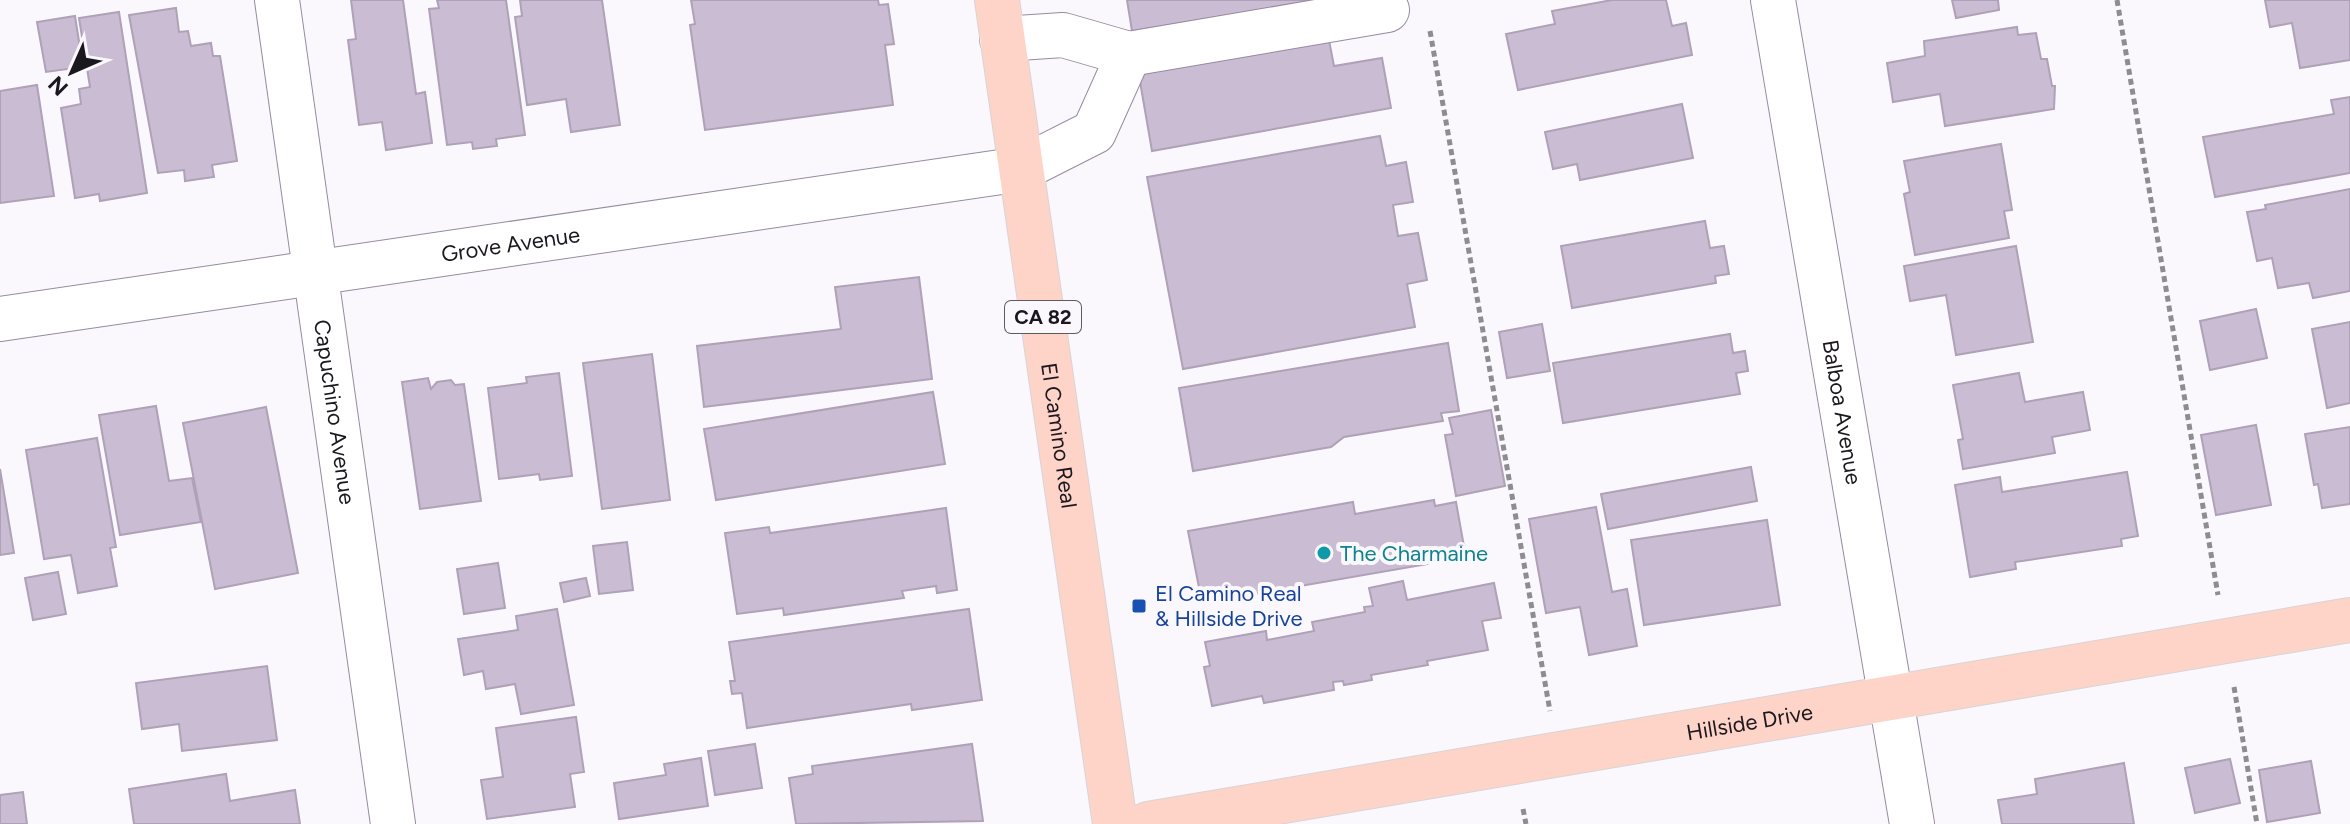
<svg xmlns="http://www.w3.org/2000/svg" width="2350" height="824" font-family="Figtree,sans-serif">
	<rect width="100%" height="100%" fill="#fbf8fd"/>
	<g fill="#cabcd3" stroke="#aea1b8" stroke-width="2">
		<path d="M 351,0 L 403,0 L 416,94 L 425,92 L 432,143 L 386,150 L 382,122 L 359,125 L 348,40 L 356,39 Z"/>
		<path d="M 437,0 L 506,0 L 525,135 L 496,139 L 497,146 L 473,149 L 472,142 L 447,145 L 429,9 L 439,8 Z"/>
		<path d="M 520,0 L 602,0 L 620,125 L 571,132 L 566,99 L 527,105 L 515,17 L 522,16 Z"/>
		<path d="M 691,0 L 878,0 L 879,5 L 888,4 L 894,44 L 885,45 L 893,105 L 705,130 L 690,25 L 695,24 Z"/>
		<path d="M 1127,0 L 1321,0 L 1132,31 Z"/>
		<path d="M 1612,0 L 1666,0 L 1672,26 L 1686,23 L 1692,55 L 1518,90 L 1506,34 L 1555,24 L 1552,11 Z"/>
		<path d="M 1952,0 L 1998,0 L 1999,10 L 1956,18 Z"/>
		<path d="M 2265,0 L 2350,0 L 2350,60 L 2300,68 L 2292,23 L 2270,27 Z"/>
		<path d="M 176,8 L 179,32 L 188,31 L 191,46 L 211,43 L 213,56 L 220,56 L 237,161 L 212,165 L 214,177 L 185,181 L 184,170 L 158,173 L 129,15 Z"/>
		<path d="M 119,12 L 147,193 L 100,201 L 99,194 L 75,198 L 61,108 L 81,104 L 79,89 L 90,87 L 79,18 Z"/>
		<path d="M 75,16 L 83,67 L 46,72 L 37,22 Z"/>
		<path d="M 2017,27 L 2018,35 L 2036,33 L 2041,59 L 2047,59 L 2052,86 L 2055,86 L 2054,109 L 1945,126 L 1940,94 L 1893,102 L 1887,63 L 1925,56 L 1924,41 Z"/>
		<path d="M 1327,30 L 1334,66 L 1382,58 L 1391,108 L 1152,151 L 1138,70 Z"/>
		<path d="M 37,85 L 54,196 L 0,203 L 0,91 Z"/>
		<path d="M 2350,97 L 2350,173 L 2215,197 L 2203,137 L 2334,114 L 2331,100 Z"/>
		<path d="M 1682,104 L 1693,158 L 1580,180 L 1577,164 L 1553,169 L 1545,132 Z"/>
		<path d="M 1380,136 L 1386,166 L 1406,162 L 1413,202 L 1393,205 L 1398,236 L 1418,233 L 1427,280 L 1407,284 L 1415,327 L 1183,369 L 1147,177 Z"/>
		<path d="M 2001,144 L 2012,210 L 2004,211 L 2009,238 L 1915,255 L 1904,194 L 1910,192 L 1904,161 Z"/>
		<path d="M 2350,189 L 2350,291 L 2313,298 L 2309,283 L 2278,288 L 2272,258 L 2257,261 L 2247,212 L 2266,209 L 2265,205 Z"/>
		<path d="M 1705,221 L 1710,248 L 1724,246 L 1729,274 L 1715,276 L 1716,283 L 1572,308 L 1561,246 Z"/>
		<path d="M 2016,246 L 2033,342 L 1956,355 L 1946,295 L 1910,301 L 1904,266 Z"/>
		<path d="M 919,277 L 932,379 L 704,407 L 697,346 L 841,329 L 835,287 Z"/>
		<path d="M 2256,309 L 2267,358 L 2210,370 L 2200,321 Z"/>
		<path d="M 2350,322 L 2350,403 L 2327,408 L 2312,329 Z"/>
		<path d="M 1542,324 L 1550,371 L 1507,378 L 1499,332 Z"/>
		<path d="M 1730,334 L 1733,353 L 1745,351 L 1748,371 L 1736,373 L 1740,394 L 1563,423 L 1553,363 Z"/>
		<path d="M 1448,343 L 1459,411 L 1441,413 L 1443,421 L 1344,437 L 1331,447 L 1193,471 L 1179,388 Z"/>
		<path d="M 652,354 L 670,500 L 602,509 L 583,363 Z"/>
		<path d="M 559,373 L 572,476 L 540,480 L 539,474 L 499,479 L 488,388 L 527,383 L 526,377 Z"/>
		<path d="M 2019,373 L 2025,402 L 2083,392 L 2090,430 L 2052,437 L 2055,453 L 1963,469 L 1958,440 L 1963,439 L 1953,385 Z"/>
		<path d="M 428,378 L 431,389 L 437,382 L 451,380 L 455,385 L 464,384 L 481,501 L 420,509 L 402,382 Z"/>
		<path d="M 933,392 L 945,464 L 716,500 L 704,429 Z"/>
		<path d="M 156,406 L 169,481 L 192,478 L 201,522 L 120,535 L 99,415 Z"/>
		<path d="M 266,407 L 298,573 L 215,589 L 183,423 Z"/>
		<path d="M 1491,410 L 1505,486 L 1456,496 L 1445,435 L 1453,434 L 1449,418 Z"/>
		<path d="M 2256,425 L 2271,505 L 2216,515 L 2201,435 Z"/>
		<path d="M 2350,427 L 2350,504 L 2322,508 L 2318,484 L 2314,485 L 2305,434 Z"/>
		<path d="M 97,438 L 116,547 L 110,548 L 117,586 L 78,593 L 71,555 L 44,559 L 26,450 Z"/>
		<path d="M 1751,467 L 1757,501 L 1608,529 L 1601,494 Z"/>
		<path d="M 0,469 L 14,553 L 0,555 Z"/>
		<path d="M 2127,472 L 2138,536 L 2121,539 L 2122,546 L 2015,562 L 2016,569 L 1970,577 L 1955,485 L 2000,477 L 2002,492 Z"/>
		<path d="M 1434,500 L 1435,506 L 1456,502 L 1465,552 L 1444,555 L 1445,561 L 1202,603 L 1188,531 L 1353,502 L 1355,514 Z"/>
		<path d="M 1596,507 L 1612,592 L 1627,589 L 1637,646 L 1589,655 L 1580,607 L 1546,613 L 1529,519 Z"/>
		<path d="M 946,508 L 957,590 L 937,593 L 936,586 L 902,591 L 904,598 L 784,615 L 783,608 L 737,614 L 725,533 L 769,527 L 770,533 Z"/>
		<path d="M 1767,520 L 1780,605 L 1644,625 L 1631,540 Z"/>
		<path d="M 627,542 L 633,590 L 599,594 L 593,546 Z"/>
		<path d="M 498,563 L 505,608 L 464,614 L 457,569 Z"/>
		<path d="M 58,572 L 66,614 L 33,620 L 25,578 Z"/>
		<path d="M 586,578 L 590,596 L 564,602 L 560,583 Z"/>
		<path d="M 1403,581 L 1407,600 L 1494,583 L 1501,618 L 1482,621 L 1488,650 L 1427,661 L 1428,665 L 1371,675 L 1372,680 L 1344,685 L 1343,681 L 1333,682 L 1334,690 L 1264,703 L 1262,696 L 1212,706 L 1204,667 L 1210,666 L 1205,642 L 1266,631 L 1267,640 L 1314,631 L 1312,622 L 1365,612 L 1364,607 L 1373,606 L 1369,588 Z"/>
		<path d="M 557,609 L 574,705 L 521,714 L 515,684 L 486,689 L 483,671 L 464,675 L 458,639 L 518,630 L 516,616 Z"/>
		<path d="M 969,609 L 982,700 L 912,710 L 911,704 L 747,728 L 742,693 L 732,694 L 730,681 L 735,681 L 729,642 Z"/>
		<path d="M 267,666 L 277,740 L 182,751 L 179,724 L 142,729 L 136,683 Z"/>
		<path d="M 576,717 L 584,772 L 570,774 L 575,807 L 487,819 L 481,780 L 503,777 L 496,728 Z"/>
		<path d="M 755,744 L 762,788 L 715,795 L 708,751 Z"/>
		<path d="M 972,744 L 983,821 L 796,824 L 789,778 L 813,774 L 812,766 Z"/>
		<path d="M 701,758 L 708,806 L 619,819 L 614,783 L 666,775 L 664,764 Z"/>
		<path d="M 2230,759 L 2240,803 L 2195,813 L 2185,768 Z"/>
		<path d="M 2311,761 L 2320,813 L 2267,822 L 2259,770 Z"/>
		<path d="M 2124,763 L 2134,824 L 2002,824 L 1998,800 L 2037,794 L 2035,779 Z"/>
		<path d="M 226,774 L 230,801 L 295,790 L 300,824 L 134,824 L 129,789 Z"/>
		<path d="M 23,792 L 27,824 L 0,824 L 0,795 Z"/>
	</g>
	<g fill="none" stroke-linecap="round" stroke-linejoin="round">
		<g stroke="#978aa0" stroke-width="46">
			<g id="minor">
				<path id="s1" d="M 277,0 L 393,824"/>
				<path id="s2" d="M 1773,0 L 1912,824"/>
				<path d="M 1129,54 L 1387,10"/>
				<path id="s3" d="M 0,319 L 1021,169 L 1094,132 L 1129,54 L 1063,35 L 1002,39"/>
			</g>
		</g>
		<g stroke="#d6d5d7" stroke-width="46">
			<g id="major">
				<path id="s4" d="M 997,0 L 1115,824"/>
				<path id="s5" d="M 1148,824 L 2350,620"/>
			</g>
		</g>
		<g stroke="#8e8b91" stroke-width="5" stroke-dasharray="6 4" stroke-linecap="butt">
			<path d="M 2117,0 L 2218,595"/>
			<path d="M 1430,31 L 1550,711"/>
			<path d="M 2234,687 L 2257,824"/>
			<path d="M 1523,809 L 1526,824"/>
		</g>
		<use href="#minor" stroke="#fff" stroke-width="44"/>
		<use href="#major" stroke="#fed3c8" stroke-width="44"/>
	</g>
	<circle fill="#0f9aa8" stroke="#fbf8fd" stroke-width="3" cx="1324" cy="553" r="8"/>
	<rect fill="#1a4fb4" stroke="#fbf8fd" stroke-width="3" x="1131" y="598" width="16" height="16" rx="4"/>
	<g text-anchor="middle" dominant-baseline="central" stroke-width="8" stroke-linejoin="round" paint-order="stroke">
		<rect fill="#fbf8fd" stroke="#5e5a62" stroke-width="2" x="1005" y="301" width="76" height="32" rx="6"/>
		<g font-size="20" font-weight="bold" fill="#1b171f">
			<text x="1043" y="317">CA 82</text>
		</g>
		<g font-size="22" fill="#1b171f" stroke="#fbf8fd">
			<text stroke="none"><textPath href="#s3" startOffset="516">Grove Avenue</textPath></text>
			<text stroke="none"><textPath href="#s1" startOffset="416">Capuchino Avenue</textPath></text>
			<text stroke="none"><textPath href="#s2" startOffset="418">Balboa Avenue</textPath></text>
			<text stroke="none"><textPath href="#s4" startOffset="440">El Camino Real</textPath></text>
			<text stroke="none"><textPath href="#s5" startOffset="610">Hillside Drive</textPath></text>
		</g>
		<g font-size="22" fill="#0d838f" stroke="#fbf8fd" text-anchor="start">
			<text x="1340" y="553">The Charmaine</text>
		</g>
		<g font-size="22" fill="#164399" stroke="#fbf8fd" text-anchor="start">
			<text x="1155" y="593">El Camino Real<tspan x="1155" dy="25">&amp; Hillside Drive</tspan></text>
		</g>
	</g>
	<g transform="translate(72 72) rotate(225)" stroke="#fbf8fd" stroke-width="6" paint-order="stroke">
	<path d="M0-6L14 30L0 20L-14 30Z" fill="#1b171f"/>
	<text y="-12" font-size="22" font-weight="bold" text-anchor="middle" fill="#1b171f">N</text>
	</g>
</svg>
